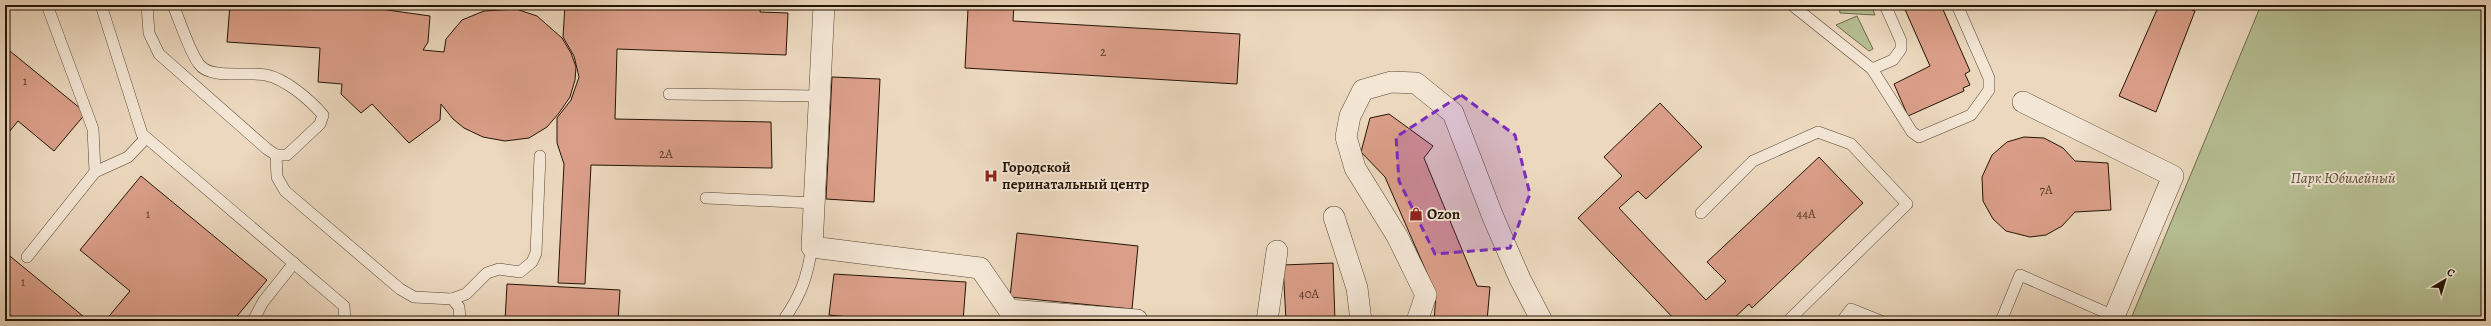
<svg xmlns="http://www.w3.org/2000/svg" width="2491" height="326" font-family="Alegreya,serif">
	<rect width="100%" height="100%" fill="#ecd8be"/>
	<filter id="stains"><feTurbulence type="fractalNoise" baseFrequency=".005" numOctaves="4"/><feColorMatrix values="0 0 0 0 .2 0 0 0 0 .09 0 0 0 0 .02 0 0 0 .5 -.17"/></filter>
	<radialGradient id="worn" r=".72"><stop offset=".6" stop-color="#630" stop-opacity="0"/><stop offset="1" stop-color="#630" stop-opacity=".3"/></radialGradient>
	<g fill="#b6bf93" stroke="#6d6a4c">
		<path d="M 1839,5 L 1871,5 L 1875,15 L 1840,13 Z"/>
		<path d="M 2261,5 L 2486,5 L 2486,321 L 2130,321 Z"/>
		<path d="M 1857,16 L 1873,49 L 1869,51 L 1836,25 Z"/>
	</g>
	<g fill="#db9f89" stroke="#241405">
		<path d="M 230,5 L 352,5 L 430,16 L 428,42 L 423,50 L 444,52 L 446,39 L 462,20 L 484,11 L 516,9 L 537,16 L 562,38 L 571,53 L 576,67 L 575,80 L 570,97 L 559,113 L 547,127 L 529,138 L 505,141 L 483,137 L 464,128 L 453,119 L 441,104 L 440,120 L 409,143 L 372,104 L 361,113 L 341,94 L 342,84 L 318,82 L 320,48 L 227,42 Z"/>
		<path d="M 565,5 L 761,5 L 760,12 L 788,13 L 786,55 L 617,49 L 615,119 L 771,122 L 772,168 L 591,165 L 585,284 L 558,283 L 564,164 L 557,143 L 557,118 L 571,100 L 579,77 L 574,56 L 563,37 Z"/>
		<path d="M 891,5 L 1014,5 L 1013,21 L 1240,34 L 1237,84 L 965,68 L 968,9 Z"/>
		<path d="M 1903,5 L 1941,5 L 1970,71 L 1965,74 L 1970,85 L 1963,88 L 1964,91 L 1908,116 L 1894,84 L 1930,66 Z"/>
		<path d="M 2159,5 L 2192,5 L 2190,9 L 2195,11 L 2156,112 L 2119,96 Z"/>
		<path d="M 5,47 L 86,113 L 54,151 L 18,121 L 5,137 Z"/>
		<path d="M 832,77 L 880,79 L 874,202 L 826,199 Z"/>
		<path d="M 1660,103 L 1702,147 L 1646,199 L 1638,191 L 1619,208 L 1706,300 L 1726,281 L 1707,262 L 1819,157 L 1863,203 L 1752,308 L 1749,304 L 1731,321 L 1676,321 L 1578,218 L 1622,176 L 1604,157 Z"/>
		<path d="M 1389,114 L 1433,146 L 1424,158 L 1477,286 L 1490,287 L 1487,321 L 1434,321 L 1436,294 L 1385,177 L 1361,152 L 1370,118 Z"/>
		<path d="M 2024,137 L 2044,138 L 2063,148 L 2075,161 L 2108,163 L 2111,210 L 2075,212 L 2062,226 L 2046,235 L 2030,237 L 2006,231 L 1993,219 L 1983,201 L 1982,177 L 1992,155 L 2007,142 Z"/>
		<path d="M 141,176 L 267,280 L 233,321 L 105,321 L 130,291 L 80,250 Z"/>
		<path d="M 1017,233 L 1138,246 L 1132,309 L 1010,297 Z"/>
		<path d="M 5,252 L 89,321 L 18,321 L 5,311 Z"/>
		<path d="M 1333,263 L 1335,321 L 1286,321 L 1283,265 Z"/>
		<path d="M 834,274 L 966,282 L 963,321 L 889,321 L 829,315 Z"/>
		<path d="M 507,284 L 620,290 L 618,321 L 505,321 Z"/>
		<path d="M 2015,317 L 2026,321 L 2013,321 Z"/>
	</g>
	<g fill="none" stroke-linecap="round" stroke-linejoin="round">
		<g stroke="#564533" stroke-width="12">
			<g id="lane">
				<path d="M 101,5 L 142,134 L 344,306 L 345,321"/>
				<path d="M 147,5 L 149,33 L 159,54 L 267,149 L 276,155 L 287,155 L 320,124 L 323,115 C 310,100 286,79 266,75 C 248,71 210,80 199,64 C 189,51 180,21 173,5"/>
				<path d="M 1792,5 L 1872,69 L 1912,132 L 1919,137 L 1971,115 L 1989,90 L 1989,78 L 1957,5"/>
				<path d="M 1872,69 L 1893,60 L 1901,49 L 1901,41 L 1885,5"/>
				<path d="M 669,94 L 819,96"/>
				<path d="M 276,155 L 277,177 L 285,191 L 400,289 L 414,297 L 452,299 L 459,307 L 460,321"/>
				<path d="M 95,172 L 128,157 L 146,138"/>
				<path d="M 706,198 L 814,203"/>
				<path d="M 1701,213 L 1753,161 L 1818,132 L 1851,144 L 1907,204 L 1788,321"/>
				<path d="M 27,257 L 95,172 L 93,129 L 47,5"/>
				<path d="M 452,299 L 466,294 L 487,273 L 499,269 L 520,272 L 532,262 L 536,253 L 540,156"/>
				<path d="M 253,321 L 263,302 L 294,263"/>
				<path d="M 783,321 C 801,295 807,278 812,247"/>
				<path d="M 1842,321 L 1851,309 L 1881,321"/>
				<path d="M 2001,321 L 2020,275 L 2114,316"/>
			</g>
		</g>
		<g stroke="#564533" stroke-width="22">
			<g id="street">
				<path d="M 824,5 L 812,247 L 980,268 L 1009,310 L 1137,320"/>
				<path d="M 2023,102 L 2173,176 L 2112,321"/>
				<path d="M 1334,217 L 1357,288 L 1361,321"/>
				<path d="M 1267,321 L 1277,251"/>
				<path d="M 1417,321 L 1426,295 L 1397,236 L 1355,168 L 1346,137 L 1350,116 L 1363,90 L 1391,82 L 1416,83 L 1453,113 L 1493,217 L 1520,279 L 1542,321"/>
			</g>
		</g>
		<use href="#lane" stroke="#f3e6d5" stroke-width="11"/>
		<use href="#street" stroke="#f3e6d5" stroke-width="21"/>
	</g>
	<path fill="#7b2cbf" fill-opacity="0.2" stroke="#7b2cbf" stroke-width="3" stroke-dasharray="8 5" stroke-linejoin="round" d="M 1461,95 L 1515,135 L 1530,194 L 1510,248 L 1435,254 L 1399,181 L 1396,137 Z"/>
	<defs>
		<g id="hospital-bare" transform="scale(1.08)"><path d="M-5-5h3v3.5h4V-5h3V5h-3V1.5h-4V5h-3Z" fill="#8f2418" stroke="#f3e6d5" stroke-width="2.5" paint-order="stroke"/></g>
		<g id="shop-bare" transform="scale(1.08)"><path d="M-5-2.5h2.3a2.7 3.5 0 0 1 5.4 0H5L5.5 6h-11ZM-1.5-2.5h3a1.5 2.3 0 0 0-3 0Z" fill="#8f2418" stroke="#f3e6d5" stroke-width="2.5" paint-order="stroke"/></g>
	</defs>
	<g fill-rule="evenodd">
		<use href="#hospital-bare" x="991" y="176"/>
		<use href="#shop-bare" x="1416" y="214"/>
	</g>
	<g text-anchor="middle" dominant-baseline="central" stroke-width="4" stroke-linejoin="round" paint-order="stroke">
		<g font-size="13" fill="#523726">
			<text x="1103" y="51">2</text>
			<text x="25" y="80">1</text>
			<text x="666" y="153">2А</text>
			<text x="2046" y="189">7А</text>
			<text x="148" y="213">1</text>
			<text x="1806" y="213">44А</text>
			<text x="23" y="281">1</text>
			<text x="1309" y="293">40А</text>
		</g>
		<g font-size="15" font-weight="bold" fill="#241405" stroke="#f3e6d5" text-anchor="start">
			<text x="1002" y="167">Городской<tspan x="1002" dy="17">перинатальный центр</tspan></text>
			<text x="1427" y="214">Ozon</text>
		</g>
		<g font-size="15" font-style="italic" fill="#575037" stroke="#f3e6d5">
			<text x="2343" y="178">Парк Юбилейный</text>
		</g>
	</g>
	<rect width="2491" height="326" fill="none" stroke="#ecd8be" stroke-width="20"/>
	<rect x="6" y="6" width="2479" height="314" fill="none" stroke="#241405" stroke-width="2"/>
	<rect x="10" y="10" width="2471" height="306" fill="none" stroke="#241405"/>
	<g transform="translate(2445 280) rotate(38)" stroke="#f3e6d5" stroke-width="3" paint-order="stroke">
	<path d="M0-3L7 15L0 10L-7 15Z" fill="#241405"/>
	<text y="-6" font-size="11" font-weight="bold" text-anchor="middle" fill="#241405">С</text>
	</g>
	<rect width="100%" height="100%" filter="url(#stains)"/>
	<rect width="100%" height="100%" fill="url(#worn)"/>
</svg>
